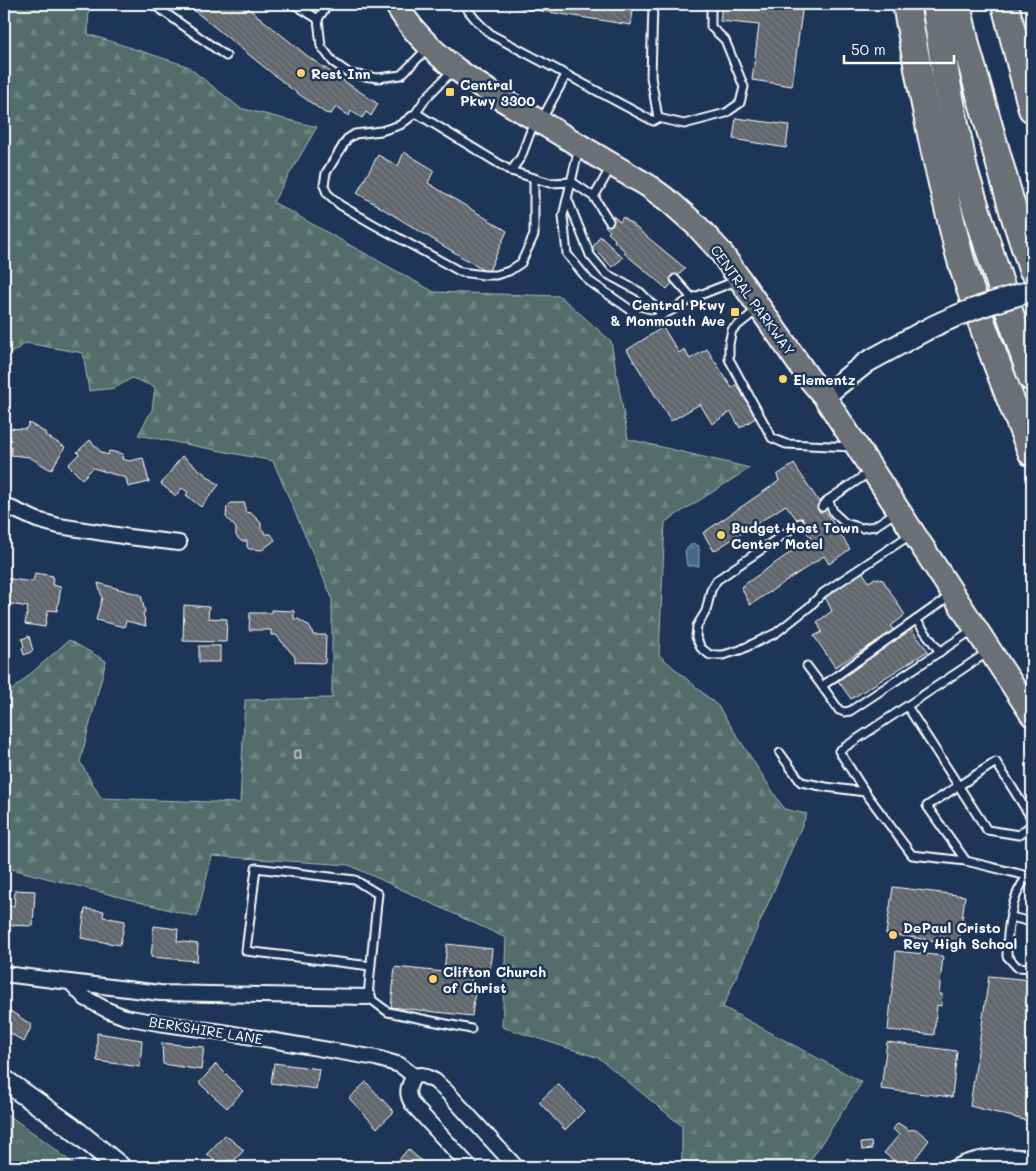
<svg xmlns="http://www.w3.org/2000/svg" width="1036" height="1171" font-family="Mali,sans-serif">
	<defs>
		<pattern id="forest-firs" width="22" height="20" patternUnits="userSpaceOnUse" patternTransform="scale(1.25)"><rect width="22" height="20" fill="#536e6b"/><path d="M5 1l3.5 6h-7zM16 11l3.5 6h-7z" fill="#6d8481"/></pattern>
		<pattern id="park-crowns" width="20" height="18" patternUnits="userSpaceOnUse" patternTransform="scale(1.25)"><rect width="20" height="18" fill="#536e6b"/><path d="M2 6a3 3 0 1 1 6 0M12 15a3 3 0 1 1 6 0" fill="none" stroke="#6d8481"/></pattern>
		<pattern id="water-ripples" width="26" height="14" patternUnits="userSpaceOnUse" patternTransform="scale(1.25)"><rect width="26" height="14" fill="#436b8b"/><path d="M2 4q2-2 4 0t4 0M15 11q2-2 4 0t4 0" fill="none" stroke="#5f819c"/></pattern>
		<pattern id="building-back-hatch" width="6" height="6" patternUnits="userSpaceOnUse" patternTransform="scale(1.25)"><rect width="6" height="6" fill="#61666c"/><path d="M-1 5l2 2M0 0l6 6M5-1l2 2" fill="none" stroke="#797d82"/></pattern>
	</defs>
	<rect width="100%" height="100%" fill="#1d3557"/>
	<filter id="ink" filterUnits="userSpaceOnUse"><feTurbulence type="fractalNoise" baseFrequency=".02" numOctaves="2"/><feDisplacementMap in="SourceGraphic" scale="10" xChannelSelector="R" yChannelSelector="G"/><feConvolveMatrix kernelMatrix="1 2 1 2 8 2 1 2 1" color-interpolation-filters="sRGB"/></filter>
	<g filter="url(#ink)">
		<path fill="url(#forest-firs)" stroke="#a9b6b5" d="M 4,4 L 89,4 L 88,34 L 187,66 L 240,108 L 317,127 L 273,202 L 434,292 L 560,296 L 611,341 L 628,439 L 750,468 L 665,522 L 659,655 L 718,706 L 784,809 L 807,814 L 723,1007 L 862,1082 L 806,1167 L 682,1167 L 682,1126 L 599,1058 L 502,1027 L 506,938 L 349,865 L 212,856 L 197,917 L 4,867 L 4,697 L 69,640 L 106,661 L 80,762 L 101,798 L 240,803 L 245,700 L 332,698 L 332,598 L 273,461 L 138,435 L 152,410 L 155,387 L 132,378 L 115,388 L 89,391 L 83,353 L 26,343 L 4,358 Z"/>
		<path fill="url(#park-crowns)" stroke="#a9b6b5" d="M 4,1112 L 49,1144 L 77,1167 L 4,1167 Z"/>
		<path fill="url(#water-ripples)" stroke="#8ea6b9" d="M 692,543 L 699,546 L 699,566 L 687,566 L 685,551 Z"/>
		<g fill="url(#building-back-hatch)" stroke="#fff">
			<path d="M 186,4 L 243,4 L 310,58 L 378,104 L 371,116 L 366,112 L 362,118 L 351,111 L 349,116 L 336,107 L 331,114 L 325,113 L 289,87 Z"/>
			<path d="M 497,4 L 634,4 L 631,25 Z"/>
			<path d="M 722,4 L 803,4 L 792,86 L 752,80 L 759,25 L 720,21 Z"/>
			<path d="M 736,118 L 789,125 L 786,148 L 733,139 Z"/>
			<path d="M 404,152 L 434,170 L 428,183 L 507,231 L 488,273 L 357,193 L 378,155 L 398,166 Z"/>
			<path d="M 613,216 L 620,222 L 623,217 L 685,268 L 667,289 L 624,253 L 625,251 L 614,241 L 615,239 L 608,233 L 610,231 L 605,226 Z"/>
			<path d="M 600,236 L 623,258 L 612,267 L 593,247 Z"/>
			<path d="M 663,327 L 679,353 L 684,349 L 690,359 L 707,349 L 732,388 L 737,384 L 757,417 L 740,428 L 731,412 L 712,424 L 700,404 L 671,421 L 627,350 Z"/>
			<path d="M 29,423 L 46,433 L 45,435 L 65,447 L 51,470 L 29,457 L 11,455 L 11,447 L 4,446 L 4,428 L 26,429 Z"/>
			<path d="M 90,440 L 102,453 L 108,455 L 109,451 L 123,454 L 122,459 L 129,461 L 143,458 L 149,482 L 128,487 L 126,478 L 93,468 L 82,479 L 68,465 L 79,454 L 77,452 Z"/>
			<path d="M 182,456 L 219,485 L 201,507 L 186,495 L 188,492 L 182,488 L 176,496 L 161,484 Z"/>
			<path d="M 794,464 L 850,549 L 829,564 L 824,556 L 750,605 L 741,587 L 811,538 L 786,505 L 714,551 L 703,533 L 779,481 L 777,475 Z"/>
			<path d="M 231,503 L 245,503 L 245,512 L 251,513 L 261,523 L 261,528 L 266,534 L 271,534 L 275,540 L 262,550 L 249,549 L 247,547 L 247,541 L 241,541 L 236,536 L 236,528 L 226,517 L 227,507 Z"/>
			<path d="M 861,570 L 869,582 L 875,578 L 883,580 L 905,615 L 891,626 L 894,631 L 835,667 L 814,636 L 822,632 L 817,622 L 832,611 L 825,597 L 837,586 Z"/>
			<path d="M 35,573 L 53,576 L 52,585 L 61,587 L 57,611 L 48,610 L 45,627 L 25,624 L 28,607 L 4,603 L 4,578 L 33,582 Z"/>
			<path d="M 98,583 L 141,595 L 145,612 L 143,613 L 146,626 L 126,621 L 124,627 L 96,620 L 102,598 Z"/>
			<path d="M 184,605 L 209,607 L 208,618 L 227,619 L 226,642 L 183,641 Z"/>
			<path d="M 271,610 L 294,611 L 294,619 L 298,619 L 308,625 L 312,631 L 313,635 L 326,635 L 325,663 L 295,662 L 295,657 L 276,635 L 271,635 L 271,630 L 249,630 L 250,613 L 271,613 Z"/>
			<path d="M 911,629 L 928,651 L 851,699 L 836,678 Z"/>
			<path d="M 29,636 L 33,651 L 24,655 L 22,648 L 24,646 L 22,639 Z"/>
			<rect x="199" y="646" width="21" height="16"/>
			<path d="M 300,750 L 301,759 L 294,759 L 294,751 Z"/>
			<path d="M 893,887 L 965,896 L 959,944 L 886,934 Z"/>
			<path d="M 15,890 L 35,891 L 33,926 L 4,925 L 4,906 L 14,906 Z"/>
			<path d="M 85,909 L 104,911 L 103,917 L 125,921 L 120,945 L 81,938 Z"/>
			<path d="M 154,926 L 178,929 L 177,941 L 198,944 L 197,961 L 151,957 Z"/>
			<path d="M 447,944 L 492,949 L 489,977 L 472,975 L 471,981 L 476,982 L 472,1016 L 391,1007 L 395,967 L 444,972 Z"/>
			<path d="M 896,951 L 943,956 L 939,994 L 942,994 L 941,1006 L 937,1005 L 934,1035 L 888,1030 Z"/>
			<path d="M 989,976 L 1032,980 L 1032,1122 L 970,1106 Z"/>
			<path d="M 4,1007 L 32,1025 L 24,1042 L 4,1029 Z"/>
			<path d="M 97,1033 L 142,1040 L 140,1067 L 97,1061 Z"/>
			<path d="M 887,1042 L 957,1051 L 952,1097 L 881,1089 Z"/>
			<path d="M 162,1043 L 204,1047 L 201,1070 L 163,1064 Z"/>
			<path d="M 274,1063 L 319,1069 L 316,1089 L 271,1083 Z"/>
			<path d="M 216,1064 L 243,1091 L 227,1108 L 199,1083 Z"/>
			<path d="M 366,1082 L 394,1112 L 377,1128 L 349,1098 Z"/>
			<path d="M 558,1084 L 584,1111 L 565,1130 L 539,1102 Z"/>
			<path d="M 898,1123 L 909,1130 L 916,1129 L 929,1140 L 909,1167 L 903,1167 L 884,1153 L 899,1135 L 893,1129 Z"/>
			<path d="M 225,1135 L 244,1150 L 235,1160 L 216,1162 L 207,1154 Z"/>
			<path d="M 871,1142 L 872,1149 L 862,1150 L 861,1143 Z"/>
			<path d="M 408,1149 L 426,1165 L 424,1167 L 393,1167 Z"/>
			<path d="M 847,1158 L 863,1165 L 862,1167 L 844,1167 Z"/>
		</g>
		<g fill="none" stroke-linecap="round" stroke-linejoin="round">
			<g stroke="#fff" stroke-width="11">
				<g id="lane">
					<path d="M 153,4 L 226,56"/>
					<path d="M 294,4 L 318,19"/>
					<path d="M 328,4 L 318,19 L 321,46 L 333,62 L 350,74 L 378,78 L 401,75 L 427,49"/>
					<path d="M 464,4 C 471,16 481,26 492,35 L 653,121 L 658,118 L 684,124 L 726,113 L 740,103 L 744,87 L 725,40 L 711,27 L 711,4"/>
					<path d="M 653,4 L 651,77 L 658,118"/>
					<path d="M 453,70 L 426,98 L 416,113 L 400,125 L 381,131 L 355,134 L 347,139 L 326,173 L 324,185 L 327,193 L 340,205 L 373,224 L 461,272 L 484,275 L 496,275 L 509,271 L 521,263 L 534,235 L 534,178"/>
					<path d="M 416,113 L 511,171 L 550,183 L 572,182 L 594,197 L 609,221"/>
					<path d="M 542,119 L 566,75"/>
					<path d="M 579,148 L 563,216 L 567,254 L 589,281 L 638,315 L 654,319 L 676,308 L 692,298 L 736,281"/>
					<path d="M 511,171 L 521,157 L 534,122"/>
					<path d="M 594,197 L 611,167"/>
					<path d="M 568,200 L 590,255 L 605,273 L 640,292 L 663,315"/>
					<path d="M 675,279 L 692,298"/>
					<path d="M 758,309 L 732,330 L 729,344 L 729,359 L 772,438 L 786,444 L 853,447"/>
					<path d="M 828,500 L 834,513 L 845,523 L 862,528 L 875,526 L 896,512"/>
					<path d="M 822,507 L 828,500 L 870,472"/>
					<path d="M 800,523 L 717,580 L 711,590 L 706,611 L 697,626 L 696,637 L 701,648 L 710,655 L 723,655 L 740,650 L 776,633 L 809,607 L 823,593 L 910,535"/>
					<path d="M 950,596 L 822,686 L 839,710 L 844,712 L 850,711 L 974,629"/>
					<path d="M 916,620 L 940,652"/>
					<path d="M 988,652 L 907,706 L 987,830 L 1019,835 L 1032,824"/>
					<path d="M 807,666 L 822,686"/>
					<path d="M 780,753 L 801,782 L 826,787 L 865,792 L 912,855 L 966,861 L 1028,876"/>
					<path d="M 865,792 L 839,751 L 907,706"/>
					<path d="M 966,861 L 927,806 L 996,762 L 1032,819"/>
					<path d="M 1032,873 C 1011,888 1007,932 1007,956 L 1017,967 L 1032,968"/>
					<path d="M 1011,917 L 1032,922"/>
					<path d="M 371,966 L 246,951 L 256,868 L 355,880 L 378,894 C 374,929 371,963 368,997 L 388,1012 L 471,1029"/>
				</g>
			</g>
			<g stroke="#fff" stroke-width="18">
				<g id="street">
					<path d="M 4,505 L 37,520 L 59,526 L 129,537 L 179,543"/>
					<path d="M 4,974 L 160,993 L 368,997"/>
					<path d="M 72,984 L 85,998 L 107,1010 L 125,1017 L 158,1023 L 229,1033 L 376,1058 L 400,1065 L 414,1076"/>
					<path d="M 470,1167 L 413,1105 C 406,1094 407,1088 414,1076 L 422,1075 L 435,1081 L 448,1093 L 516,1167"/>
					<path d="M 956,1167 C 980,1155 1007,1155 1032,1158"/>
				</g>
			</g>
			<g stroke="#fff" stroke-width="24">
				<g id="secondary">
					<path d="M 824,396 L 867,362 L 924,331"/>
					<path d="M 4,1080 L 71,1127 L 120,1167"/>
				</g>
			</g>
			<g stroke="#fff" stroke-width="26">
				<path id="primary" d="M 396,4 C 428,60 488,91 542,123 C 577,144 612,165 647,185 L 670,202 L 696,225 L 720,251 L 808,377 L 824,396 L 1032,715"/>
			</g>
			<g stroke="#fff" stroke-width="30">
				<g id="highway">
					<path d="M 906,4 C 919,75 932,146 950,216 C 954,233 958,251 963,267 C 983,330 1007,392 1032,453"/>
					<path d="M 935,4 L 946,77 L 964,170 L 993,262 L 1017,335 L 1032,378"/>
					<path d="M 957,4 L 967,49 L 1014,214 L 1032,269"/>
					<path d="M 1005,4 L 1032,109"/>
				</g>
			</g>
			<use href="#lane" stroke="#1d3557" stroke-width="7"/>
			<use href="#street" stroke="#1d3557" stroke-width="14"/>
			<use href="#secondary" stroke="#1d3557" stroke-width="20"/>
			<use href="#primary" stroke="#6b6f75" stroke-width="22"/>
			<use href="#highway" stroke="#6b6f75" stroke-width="26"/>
			<g stroke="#fff" stroke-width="24" stroke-linecap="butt">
				<path id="secondary-bridge" d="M 924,331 C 958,313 995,301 1032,291"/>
			</g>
			<use href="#secondary-bridge" stroke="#1d3557" stroke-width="20"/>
		</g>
	</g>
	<g fill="#ffd166" stroke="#1d3557" stroke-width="2">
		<circle cx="301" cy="73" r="5"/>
		<rect x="445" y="87" width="10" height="10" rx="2.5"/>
		<rect x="730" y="307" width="10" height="10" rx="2.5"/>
		<circle cx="783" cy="379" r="5"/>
		<circle cx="721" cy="535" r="5"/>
		<circle cx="893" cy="935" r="5"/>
		<circle cx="433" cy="979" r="5"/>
	</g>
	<g text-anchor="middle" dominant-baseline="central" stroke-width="5" stroke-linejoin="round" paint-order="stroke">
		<g font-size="14" font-weight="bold" fill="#fff" stroke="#1d3557" text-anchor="start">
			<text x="311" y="73">Rest Inn</text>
			<text x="460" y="84">Central<tspan x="460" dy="16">Pkwy 3300</tspan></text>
			<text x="725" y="304" text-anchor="end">Central Pkwy<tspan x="725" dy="16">&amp; Monmouth Ave</tspan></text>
			<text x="793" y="379">Elementz</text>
			<text x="731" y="527">Budget Host Town<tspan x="731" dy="16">Center Motel</tspan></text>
			<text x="903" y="927">DePaul Cristo<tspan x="903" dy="16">Rey High School</tspan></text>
			<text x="443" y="971">Clifton Church<tspan x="443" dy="16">of Christ</tspan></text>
		</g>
		<g font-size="14" fill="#fff" stroke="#1d3557">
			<text transform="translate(753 300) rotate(54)">CENTRAL PARKWAY</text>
			<text transform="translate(206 1030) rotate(9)">BERKSHIRE LANE</text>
		</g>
	</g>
	<rect width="1036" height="1171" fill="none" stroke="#1d3557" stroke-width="20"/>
	<rect x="10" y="10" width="1016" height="1151" fill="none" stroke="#fff" stroke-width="2" filter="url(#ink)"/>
	<path d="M844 55v8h110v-8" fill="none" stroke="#ffffff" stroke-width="2.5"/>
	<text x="851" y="55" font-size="15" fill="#ffffff" stroke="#1d3557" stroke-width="4" paint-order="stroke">50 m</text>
</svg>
